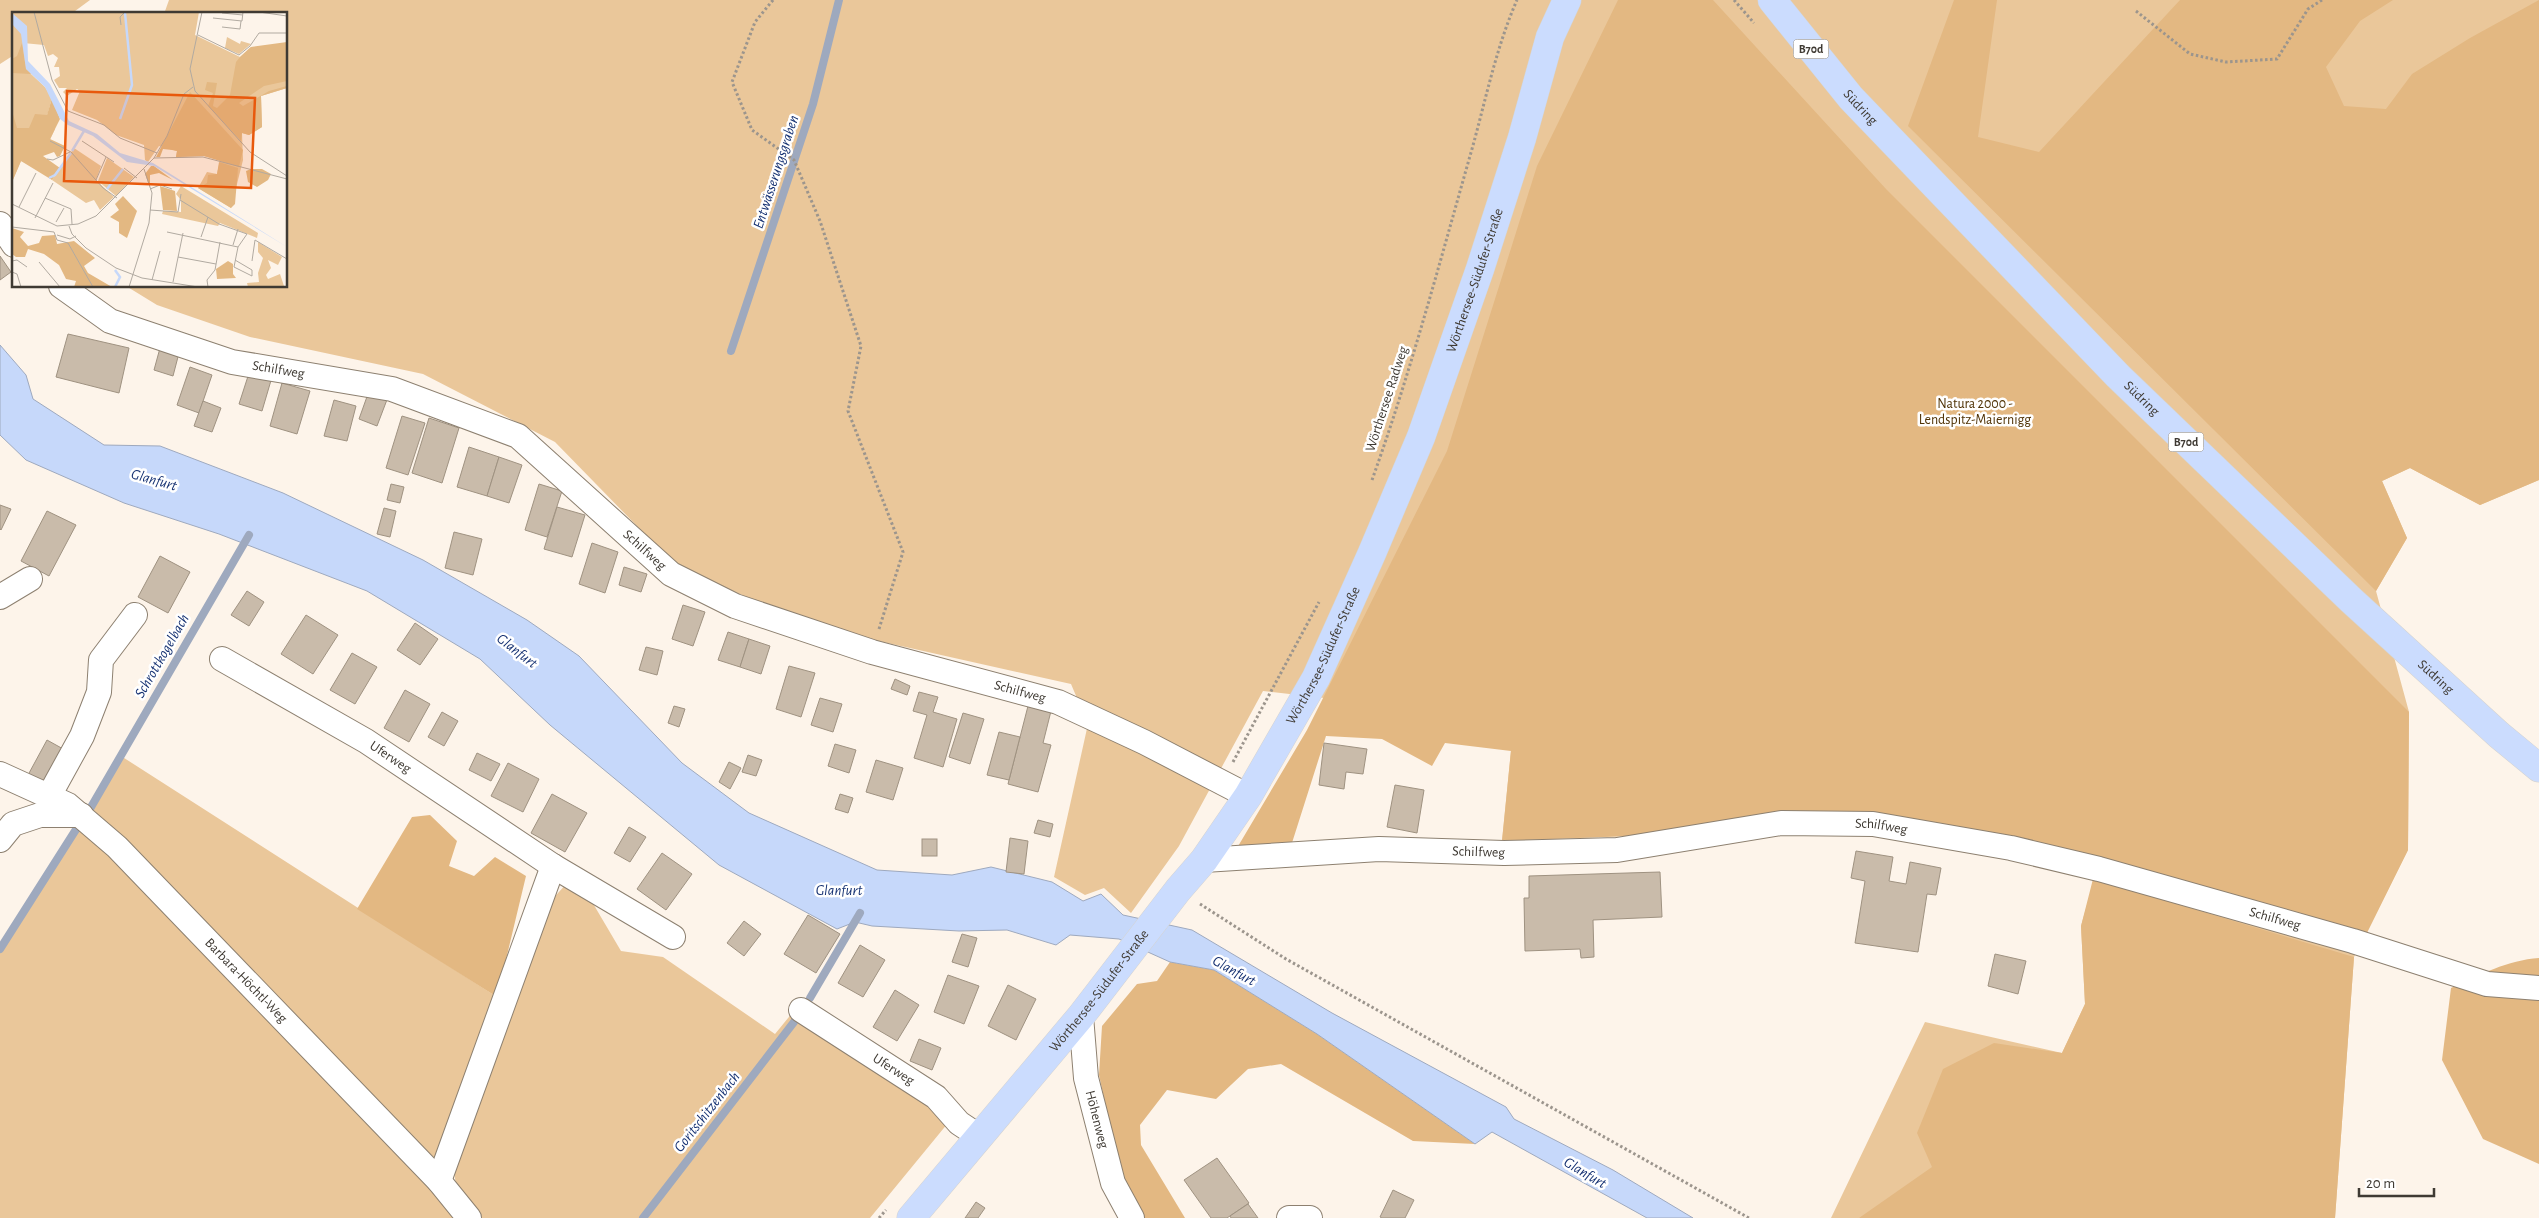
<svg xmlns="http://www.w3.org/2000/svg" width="2539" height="1218" font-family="'Alegreya Sans',sans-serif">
	<rect width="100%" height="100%" fill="#fdf4ea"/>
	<g fill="#eac79a">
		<path d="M 0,0 L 90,0 L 71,14 L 14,14 L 14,55 L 0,64 Z"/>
		<path d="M 169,0 L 2539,0 L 2539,480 L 2480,505 L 2410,468 L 2382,481 L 2407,538 L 2376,591 L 2409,712 L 2408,850 L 2354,957 L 2335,1218 L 1831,1218 L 1925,1022 L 2062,1053 L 2085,1004 L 2081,926 L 2100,859 L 1771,813 L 1627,836 L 1502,841 L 1511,750 L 1385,705 L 1263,691 L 1179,846 L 1131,913 L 1104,888 L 1085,895 L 1054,877 L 1088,724 L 1071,684 L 843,633 L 758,602 L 675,565 L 555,442 L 423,374 L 250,337 L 157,305 L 126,286 L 286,286 L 286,14 L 164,14 Z"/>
		<path d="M 121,756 L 497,997 L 429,1185 L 456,1218 L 0,1218 L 0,943 Z"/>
		<path d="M 568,882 L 588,895 L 621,951 L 663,957 L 775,1034 L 793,1012 L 933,1106 L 948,1123 L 870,1218 L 482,1218 L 457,1190 L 453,1167 L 548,904 Z"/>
	</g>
	<g fill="#e3b882">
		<path d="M 1618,0 L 1713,0 L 1886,189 L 2409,712 L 2408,850 L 2365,937 L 2100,858 L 1879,813 L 1771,813 L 1627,836 L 1502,841 L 1511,751 L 1445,743 L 1432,766 L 1382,739 L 1326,736 L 1291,846 L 1237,848 L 1307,730 L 1447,451 L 1537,166 Z"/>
		<path d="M 1954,0 L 1997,0 L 1978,137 L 2039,152 L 2180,0 L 2393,0 L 2360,21 L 2326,67 L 2344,106 L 2386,109 L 2412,74 L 2470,38 L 2539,0 L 2539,480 L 2480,505 L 2410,468 L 2382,481 L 2407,538 L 2376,591 L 1908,126 Z"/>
		<path d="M 430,815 L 457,841 L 449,866 L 474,876 L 495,857 L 526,876 L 497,997 L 357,909 L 412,817 Z"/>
		<path d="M 2093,879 L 2354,957 L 2335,1218 L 1859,1218 L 1932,1167 L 1917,1133 L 1943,1069 L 1994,1043 L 2062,1053 L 2085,1004 L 2081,926 Z"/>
		<path d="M 2539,958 L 2539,1164 L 2483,1139 L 2442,1060 L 2451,988 C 2479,975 2508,960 2539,958 Z"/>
		<path d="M 1170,962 L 1214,970 L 1317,1034 L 1475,1144 L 1413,1141 L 1281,1064 L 1248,1069 L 1216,1099 L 1167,1090 L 1140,1125 L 1141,1145 L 1185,1218 L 1143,1218 L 1122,1181 L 1099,1075 L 1102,1026 L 1137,984 L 1157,981 Z"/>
	</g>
	<path fill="#c6d8fa" stroke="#9ea9be" d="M 0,345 L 26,375 L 33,399 L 104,445 L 160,446 L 283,493 L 423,560 L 527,620 L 579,656 L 682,763 L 749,813 L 877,870 L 952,875 L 991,867 L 1052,882 L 1083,901 L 1101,894 L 1123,915 L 1192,930 L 1332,1013 L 1506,1107 L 1514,1119 L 1613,1170 L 1693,1218 L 1647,1218 L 1492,1132 L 1475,1144 L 1317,1034 L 1214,970 L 1170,962 L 1119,939 L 1070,935 L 1056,945 L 1007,930 L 959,931 L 872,926 L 855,922 L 837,929 L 719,865 L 550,725 L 480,659 L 367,591 L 219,534 L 124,503 L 26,460 L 0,435 Z"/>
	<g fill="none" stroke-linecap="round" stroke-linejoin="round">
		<g stroke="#9ea9be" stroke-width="8">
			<path d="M 731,351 L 813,104 L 839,0"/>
			<path d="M 87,814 L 249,535"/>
			<path d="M 0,949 L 82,820"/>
			<path d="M 810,998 L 860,913"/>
			<path d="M 643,1218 L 794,1022"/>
		</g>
	</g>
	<g fill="#c9bbaa" stroke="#9f9281">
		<path d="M 0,256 L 11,272 L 0,280 Z"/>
		<path d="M 68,334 L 129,348 L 119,393 L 56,377 Z"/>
		<path d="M 160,348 L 179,353 L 173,376 L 154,370 Z"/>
		<path d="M 190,367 L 212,375 L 199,413 L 177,405 Z"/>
		<path d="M 250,370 L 272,377 L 262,411 L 239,404 Z"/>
		<path d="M 282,383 L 310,391 L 297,434 L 270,426 Z"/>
		<path d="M 369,391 L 388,397 L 377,426 L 359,419 Z"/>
		<path d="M 334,400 L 356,406 L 347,441 L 324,436 Z"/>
		<path d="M 203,401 L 221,408 L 212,432 L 194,426 Z"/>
		<path d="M 402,416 L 425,423 L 408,475 L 386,468 Z"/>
		<path d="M 429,418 L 459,428 L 442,483 L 412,473 Z"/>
		<path d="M 469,447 L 499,457 L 487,496 L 457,487 Z"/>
		<path d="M 499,457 L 522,465 L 509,503 L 487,496 Z"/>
		<path d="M 391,484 L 404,487 L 400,503 L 387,500 Z"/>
		<path d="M 539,484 L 562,491 L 547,537 L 525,530 Z"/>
		<path d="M 0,505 L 11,509 L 1,530 L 0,529 Z"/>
		<path d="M 557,507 L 585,515 L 572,557 L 544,549 Z"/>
		<path d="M 384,508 L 396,511 L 390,537 L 377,534 Z"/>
		<path d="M 47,511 L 76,525 L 49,576 L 21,561 Z"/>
		<path d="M 454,532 L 482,539 L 473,575 L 445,568 Z"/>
		<path d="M 592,543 L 618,552 L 605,593 L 579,584 Z"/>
		<path d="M 160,556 L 190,572 L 168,613 L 138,597 Z"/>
		<path d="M 624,567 L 647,574 L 641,592 L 619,585 Z"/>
		<path d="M 247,591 L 264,602 L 249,626 L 231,615 Z"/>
		<path d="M 683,605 L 705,612 L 693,646 L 672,639 Z"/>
		<path d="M 306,615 L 338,635 L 313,674 L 281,654 Z"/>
		<path d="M 415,623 L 438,639 L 420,665 L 397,650 Z"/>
		<path d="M 728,632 L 749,639 L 740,667 L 718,660 Z"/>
		<path d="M 749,639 L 770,646 L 761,674 L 740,667 Z"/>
		<path d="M 646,647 L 663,651 L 657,675 L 639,670 Z"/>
		<path d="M 352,653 L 377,667 L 355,704 L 330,690 Z"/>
		<path d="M 789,666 L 815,673 L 801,717 L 776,709 Z"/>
		<path d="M 895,679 L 910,686 L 907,695 L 891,689 Z"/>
		<path d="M 405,690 L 430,704 L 409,742 L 384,728 Z"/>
		<path d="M 919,692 L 938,697 L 933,712 L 957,719 L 943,767 L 914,758 L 927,715 L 913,711 Z"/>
		<path d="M 820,698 L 842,704 L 833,732 L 811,725 Z"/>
		<path d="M 674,706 L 685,709 L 679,727 L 668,723 Z"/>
		<path d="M 1028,706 L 1051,711 L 1043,743 L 1051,745 L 1038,792 L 1008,784 Z"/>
		<path d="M 442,712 L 458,721 L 444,746 L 428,737 Z"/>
		<path d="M 963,713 L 984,719 L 970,764 L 949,757 Z"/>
		<path d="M 999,732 L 1020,737 L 1009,780 L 987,775 Z"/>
		<path d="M 47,740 L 65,750 L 46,785 L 28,775 Z"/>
		<path d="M 1324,743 L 1367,749 L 1363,774 L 1346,772 L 1344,789 L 1319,785 Z"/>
		<path d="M 835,744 L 856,750 L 849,773 L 828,766 Z"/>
		<path d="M 477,753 L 500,764 L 491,781 L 469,770 Z"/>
		<path d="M 748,755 L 762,760 L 756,776 L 742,772 Z"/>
		<path d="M 876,760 L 903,768 L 893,800 L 866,792 Z"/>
		<path d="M 729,762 L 741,768 L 730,789 L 719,782 Z"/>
		<path d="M 508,763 L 539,779 L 523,812 L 491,796 Z"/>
		<path d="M 1395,785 L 1424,790 L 1417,833 L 1387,827 Z"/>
		<path d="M 552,794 L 587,813 L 565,852 L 531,833 Z"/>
		<path d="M 840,794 L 853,798 L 848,813 L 835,809 Z"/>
		<path d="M 1038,820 L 1053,824 L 1050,837 L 1034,833 Z"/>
		<path d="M 629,827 L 646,837 L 630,862 L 614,853 Z"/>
		<path d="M 1010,838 L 1028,841 L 1024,874 L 1006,872 Z"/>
		<rect x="922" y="839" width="15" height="17"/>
		<path d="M 1856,851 L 1893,857 L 1889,881 L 1906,884 L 1910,862 L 1941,868 L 1936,895 L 1927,894 L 1918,952 L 1855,943 L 1865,881 L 1851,878 Z"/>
		<path d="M 662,853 L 692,874 L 666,910 L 637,889 Z"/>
		<path d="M 1660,872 L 1662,917 L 1593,920 L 1594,957 L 1581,958 L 1580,949 L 1525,951 L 1524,898 L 1529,898 L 1529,876 Z"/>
		<path d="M 808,915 L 840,934 L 816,973 L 784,954 Z"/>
		<path d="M 744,921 L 761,934 L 744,956 L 727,943 Z"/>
		<path d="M 962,934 L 977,938 L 968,967 L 952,962 Z"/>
		<path d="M 860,945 L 885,960 L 863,997 L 838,983 Z"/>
		<path d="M 1995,954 L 2026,961 L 2018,994 L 1988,986 Z"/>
		<path d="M 948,975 L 979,986 L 964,1024 L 934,1012 Z"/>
		<path d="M 1008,985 L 1036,999 L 1016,1040 L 988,1026 Z"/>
		<path d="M 895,990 L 919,1005 L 897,1041 L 873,1027 Z"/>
		<path d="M 919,1039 L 941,1048 L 932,1070 L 910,1061 Z"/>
		<path d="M 1217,1158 L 1249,1203 L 1227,1218 L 1211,1218 L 1184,1180 Z"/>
		<path d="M 1393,1190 L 1414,1200 L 1405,1218 L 1382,1218 L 1380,1217 Z"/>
		<path d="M 976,1202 L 985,1208 L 978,1218 L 965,1218 Z"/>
		<path d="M 1248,1204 L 1258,1218 L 1231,1218 L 1230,1216 Z"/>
	</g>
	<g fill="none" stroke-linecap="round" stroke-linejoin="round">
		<g stroke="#8d8070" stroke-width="26">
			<g id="minor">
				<path d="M 0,224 L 14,245"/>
				<path id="s1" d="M 61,286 L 110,321 L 232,362 L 392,389 L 518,436 L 671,574 L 735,606 L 872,652 L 1058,702 L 1144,742 L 1248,796"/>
				<path d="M 0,597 L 30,579"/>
				<path id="s2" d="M 222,659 L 366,741 L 553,866 L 673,937"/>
				<path id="s3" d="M 0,774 L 68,805 L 117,847 L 439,1181 L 469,1218"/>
				<path d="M 49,796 L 82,736 L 99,692 L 101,660 L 135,615"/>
				<path d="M 0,840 L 13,824 L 40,815 L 81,815"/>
				<path id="s4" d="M 1204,860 L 1379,849 L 1504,853 L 1617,850 L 1781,823 L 1873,824 L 2011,848 L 2099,869 L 2353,941 L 2487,984 L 2539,988"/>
				<path id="s5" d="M 801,1010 L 936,1097 L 959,1123 L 980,1137"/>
				<path id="s6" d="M 1081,1016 L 1086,1078 L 1113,1183 L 1132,1218"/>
				<path d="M 439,1181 L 553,866"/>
				<path d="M 1289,1218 L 1310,1218"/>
			</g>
		</g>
		<g stroke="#d5d4d2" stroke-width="29">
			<g id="major">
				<path id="s7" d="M 1772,0 L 1851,98 L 2118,376 L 2351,600 L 2499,735 L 2539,768"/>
				<path id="s8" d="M 911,1218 L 1081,1016 L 1178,890 L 1204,860 L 1248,796 L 1316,678 L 1372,553 L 1421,437 L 1480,269 L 1522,138 L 1550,37 L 1567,0"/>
			</g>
		</g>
		<g stroke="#9c958d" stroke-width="3" stroke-dasharray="2.5 2.5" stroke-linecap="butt">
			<path d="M 773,0 L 755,22 L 732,82 L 752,130 L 794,160 L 820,221 L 861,346 L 848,411 L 903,552 L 879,629"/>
			<path d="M 1734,0 L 1754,23"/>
			<path d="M 2136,11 L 2190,54 L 2226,62 L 2277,59 L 2308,9 L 2322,0"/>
			<path d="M 1372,480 C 1410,374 1439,265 1470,156 C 1485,104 1495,50 1517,0"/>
			<path d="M 1233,762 L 1319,602"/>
			<path d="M 1200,904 L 1286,959 L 1749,1218"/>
			<path d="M 879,1218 L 886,1210"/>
		</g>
		<use href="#minor" stroke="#fff" stroke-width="24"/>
		<use href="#major" stroke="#cbdcfe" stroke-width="28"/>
	</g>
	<g text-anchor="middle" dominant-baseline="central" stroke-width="5" stroke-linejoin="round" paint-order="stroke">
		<g fill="#fff" stroke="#797570" stroke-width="1">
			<rect x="1793.5" y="39.5" width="35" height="19" rx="4"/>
			<rect x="2168.5" y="432.5" width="35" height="19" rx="4"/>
		</g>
		<g font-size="12" font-weight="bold" fill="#3f3a33">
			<text x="1811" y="49">B70d</text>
			<text x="2186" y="442">B70d</text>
		</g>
		<g font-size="14" fill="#3f3a33" stroke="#fff">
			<text stroke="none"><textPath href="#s7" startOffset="139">Südring</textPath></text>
			<text stroke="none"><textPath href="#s8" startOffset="1105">Wörthersee-Südufer-Straße</textPath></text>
			<text stroke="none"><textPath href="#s1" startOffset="236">Schilfweg</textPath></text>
			<text stroke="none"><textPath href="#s7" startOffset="544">Südring</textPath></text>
			<text transform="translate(1387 399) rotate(-72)">Wörthersee Radweg</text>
			<text stroke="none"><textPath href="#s1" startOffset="656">Schilfweg</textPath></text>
			<text stroke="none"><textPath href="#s8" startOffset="700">Wörthersee-Südufer-Straße</textPath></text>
			<text stroke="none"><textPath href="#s7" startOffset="949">Südring</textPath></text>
			<text stroke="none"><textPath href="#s1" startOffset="1061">Schilfweg</textPath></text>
			<text stroke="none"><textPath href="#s2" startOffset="195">Uferweg</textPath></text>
			<text stroke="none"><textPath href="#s4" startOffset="680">Schilfweg</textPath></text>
			<text stroke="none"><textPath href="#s4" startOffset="275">Schilfweg</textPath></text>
			<text stroke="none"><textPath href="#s4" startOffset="1085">Schilfweg</textPath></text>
			<text stroke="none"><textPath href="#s3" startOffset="325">Barbara-Höchtl-Weg</textPath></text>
			<text stroke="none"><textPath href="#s8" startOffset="295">Wörthersee-Südufer-Straße</textPath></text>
			<text stroke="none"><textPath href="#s5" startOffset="110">Uferweg</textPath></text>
			<text stroke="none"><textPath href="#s6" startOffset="105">Höhenweg</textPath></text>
		</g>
		<g font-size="14" fill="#503306" stroke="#fff">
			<text x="1975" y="404">Natura 2000 -<tspan x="1975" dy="16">Lendspitz-Maiernigg</tspan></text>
		</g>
		<g font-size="15" font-style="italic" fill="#153172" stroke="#fff">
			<text transform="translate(776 172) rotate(-72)">Entwässerungsgraben</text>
			<text transform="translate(154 480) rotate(16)">Glanfurt</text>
			<text transform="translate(517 651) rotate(38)">Glanfurt</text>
			<text transform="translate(162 656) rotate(-60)">Schrottkogelbach</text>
			<text x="839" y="890">Glanfurt</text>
			<text transform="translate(1234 971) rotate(29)">Glanfurt</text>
			<text transform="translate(707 1112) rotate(-52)">Goritschitzenbach</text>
			<text transform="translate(1585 1173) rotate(31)">Glanfurt</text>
		</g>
	</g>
	<g transform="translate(12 12)">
		<rect width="275" height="275" fill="#fdf4ea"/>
		<path d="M 0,0 L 187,0 L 183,23 L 228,45 L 239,35 L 275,57 L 275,76 L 249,84 L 250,115 L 237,123 L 230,121 L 231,148 L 219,196 L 186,176 L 195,160 L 205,162 L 208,148 L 192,144 L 164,145 L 165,139 L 147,134 L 136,150 L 133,148 L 132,133 L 104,123 L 85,108 L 60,98 L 68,79 L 65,77 L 55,84 L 51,80 L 55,76 L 47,76 L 42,68 L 48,64 L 47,55 L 42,55 L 46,46 L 41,42 L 36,44 L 32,33 L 11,31 L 19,62 L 33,75 L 40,86 L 35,104 L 43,117 L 25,156 L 9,149 L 0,170 ZM 215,25 L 228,32 L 229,29 L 239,32 L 227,42 L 213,36 ZM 62,136 L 89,154 L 84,168 L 102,185 L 88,198 L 82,188 L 74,191 L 40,168 ZM 95,146 L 122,165 L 104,184 L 86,169 ZM 169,174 L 246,221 L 245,226 L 208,211 L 206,214 L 150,202 L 151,199 L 169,200 L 169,188 L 164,182 ZM 246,230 L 270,245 L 266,253 L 256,248 L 259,256 L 254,263 L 256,267 L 268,262 L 272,274 L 236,275 L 235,271 L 247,270 L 246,261 L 251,246 L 246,240 Z" fill="#eac79a"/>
		<path d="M 275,30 L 275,69 L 252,74 L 227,91 L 231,94 L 257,79 L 275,74 L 275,76 L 249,84 L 250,115 L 237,123 L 230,121 L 229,129 L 196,94 L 201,81 L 193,78 L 195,70 L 205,71 L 201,94 L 205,96 L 218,83 L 224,50 L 228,45 L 239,35 ZM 10,31 L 14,57 L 19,62 L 0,61 L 0,47 L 5,44 ZM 178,80 L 231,138 L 227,155 L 192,144 L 164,145 L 165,139 L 160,138 L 151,137 L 148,145 L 144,145 ZM 40,86 L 48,107 L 38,127 L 53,134 L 48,144 L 45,145 L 42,140 L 31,144 L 48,156 L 40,168 L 9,149 L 0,170 L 0,99 L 5,116 L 17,116 L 23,102 L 35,103 ZM 207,150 L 226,156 L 223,192 L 219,196 L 186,176 L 195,171 L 196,163 L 205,162 ZM 139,154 L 142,154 L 161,168 L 147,161 L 138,163 L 138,176 L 133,162 ZM 239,157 L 250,157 L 259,162 L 256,168 L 245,175 L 236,170 L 234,159 ZM 148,174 L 163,179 L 165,199 L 151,198 ZM 111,184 L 125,199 L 115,226 L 107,221 L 107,210 L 98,205 L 107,198 L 103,192 ZM 0,216 L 12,220 L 8,225 L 16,234 L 27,231 L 30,224 L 43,223 L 45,232 L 62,229 L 83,246 L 72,254 L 76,261 L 100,275 L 62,275 L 64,269 L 54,267 L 47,253 L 32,242 L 16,237 L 13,245 L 4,245 L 0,242 ZM 216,249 L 221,252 L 221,262 L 224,266 L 205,267 L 204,257 Z" fill="#e3b882"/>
		<path d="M 0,1 L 15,14 L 16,49 L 38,72 L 57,109 L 85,122 L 108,141 L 141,151 L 275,235 L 142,154 L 115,150 L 81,124 L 56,113 L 48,107 L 33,75 L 14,57 L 9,22 L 0,12 Z" fill="#c6d8fa"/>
		<path fill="none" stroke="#c6d8fa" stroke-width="2.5" d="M 108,107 L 120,73 L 113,1M 60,139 L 72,119M 37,166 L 43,163 L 59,141M 95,177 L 111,157M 103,258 L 108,265 L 103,275"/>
		<path fill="none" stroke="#b1aaa1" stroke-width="1" d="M 22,0 L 40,68 L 56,99 L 92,113 L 108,126 L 145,141M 190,0 L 178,57 L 183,79 L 238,140 L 275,164M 247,0 L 275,4M 210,1 L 231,3M 201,6 L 230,9 L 231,0M 109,13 L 108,5 L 113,0M 210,15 L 228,17 L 229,9M 186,23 L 227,43 L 238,34 L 247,21 L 275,21M 38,129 L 59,140 L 91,176 L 105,186M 70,129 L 102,150M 142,146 L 191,145 L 275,167M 35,147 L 41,148 L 58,140M 112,156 L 125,166M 84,168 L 94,145M 138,177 L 148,173 L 160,177M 33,186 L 59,197 L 60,212M 168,188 L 207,212 L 235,222 L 226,235M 0,192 L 45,214 L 66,212 L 84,204 L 142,146 L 155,124 L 172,82 L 181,75M 7,195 L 24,161M 138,198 L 166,200 L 169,182M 23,206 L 41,171M 44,210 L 52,196M 57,214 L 60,222 L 74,236 L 104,256 L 130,266 L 186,275M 0,215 L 42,220 L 45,228 L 56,231 L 81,275M 155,220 L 226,235 L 222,255 L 240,264 L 240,258 L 223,248M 45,223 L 58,227 L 64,224M 189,225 L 196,205M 221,233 L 226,217M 166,245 L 204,252M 0,249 L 5,248 L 15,255M 240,249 L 243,228 L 275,247M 27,250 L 48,275M 0,260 L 5,262 L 9,275M 140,268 L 148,239M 161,270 L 171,221M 117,275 L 137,211 L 140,181 L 132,157M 196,275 L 195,268 L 203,258 L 208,230"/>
		<path fill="#e8590c" fill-opacity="0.15" stroke="#e8590c" stroke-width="2.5" d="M 55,79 L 243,86 L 239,176 L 52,169 Z"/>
		<rect width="275" height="275" fill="none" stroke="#3f3a33" stroke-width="2.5"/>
	</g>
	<path d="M2359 1188v8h75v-8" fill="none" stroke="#3f3a33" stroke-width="2.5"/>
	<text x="2366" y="1188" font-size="15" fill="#3f3a33" stroke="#ffffff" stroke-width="4" paint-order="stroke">20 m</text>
</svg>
